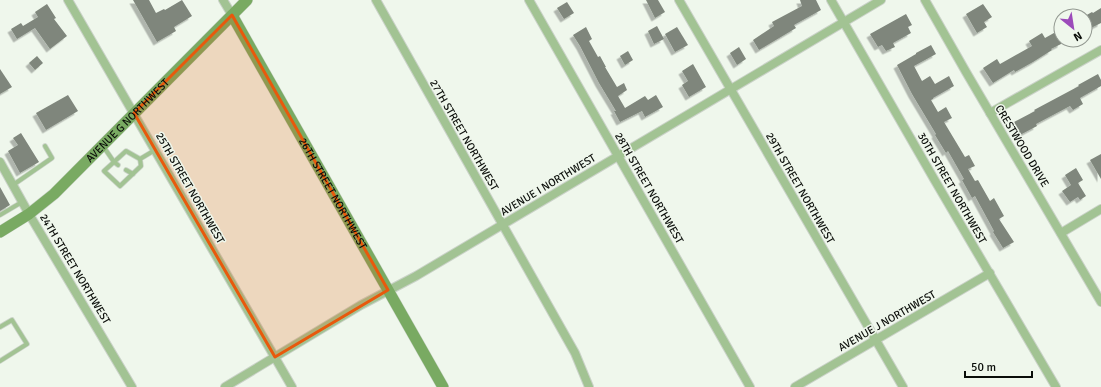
<svg xmlns="http://www.w3.org/2000/svg" width="1101" height="387" font-family="Signika,sans-serif">
	<defs>
		<filter id="shadow"><feDropShadow dx="-3.5" dy="3.5" stdDeviation="0" flood-color="#0004"/></filter>
	</defs>
	<rect width="100%" height="100%" fill="#eff7ec"/>
	<g fill="#7f867c" filter="url(#shadow)">
		<path d="M 133,0 L 149,0 L 156,13 L 164,9 L 165,10 L 182,0 L 192,16 L 174,27 L 176,31 L 157,42 Z"/>
		<path d="M 646,0 L 658,0 L 665,12 L 655,18 Z"/>
		<path d="M 800,0 L 816,0 L 821,10 L 794,25 L 796,28 L 759,50 L 753,40 L 774,26 L 772,22 L 802,6 Z"/>
		<path d="M 567,2 L 574,13 L 564,19 L 557,8 Z"/>
		<path d="M 47,4 L 56,18 L 54,19 L 67,36 L 50,49 L 35,28 L 17,39 L 11,29 L 21,23 L 23,26 L 38,17 L 35,12 Z"/>
		<path d="M 983,4 L 992,17 L 984,22 L 987,27 L 977,33 L 966,14 Z"/>
		<path d="M 1101,8 L 1101,23 L 1085,31 L 1085,16 L 1092,12 L 1093,13 Z"/>
		<path d="M 906,14 L 912,25 L 908,27 L 911,33 L 893,43 L 895,47 L 886,51 L 882,45 L 878,47 L 870,34 Z"/>
		<path d="M 657,26 L 664,39 L 654,44 L 648,31 Z"/>
		<path d="M 586,27 L 592,39 L 589,41 L 598,57 L 600,56 L 606,67 L 605,67 L 617,87 L 624,83 L 627,90 L 618,96 L 625,108 L 645,96 L 648,100 L 656,95 L 663,107 L 645,117 L 642,111 L 620,122 L 614,111 L 616,111 L 599,83 L 580,46 L 573,35 Z"/>
		<path d="M 677,27 L 688,45 L 675,52 L 665,34 Z"/>
		<path d="M 1061,29 L 1061,44 L 1051,49 L 1052,50 L 1033,62 L 1015,72 L 1014,70 L 993,83 L 983,68 L 997,59 L 1000,64 L 1032,46 L 1029,41 L 1042,33 L 1045,38 Z"/>
		<path d="M 931,45 L 936,54 L 914,66 L 922,81 L 930,76 L 935,84 L 949,76 L 954,86 L 933,98 L 933,99 L 931,100 L 938,112 L 946,107 L 952,118 L 944,122 L 965,157 L 969,155 L 975,166 L 968,169 L 975,181 L 978,180 L 990,201 L 994,198 L 1004,216 L 999,219 L 1014,242 L 1003,248 L 993,232 L 994,231 L 975,196 L 972,198 L 962,180 L 964,179 L 948,151 L 946,153 L 935,135 L 936,134 L 912,94 L 897,65 L 916,54 L 916,53 Z"/>
		<path d="M 739,47 L 746,59 L 737,65 L 730,53 Z"/>
		<path d="M 628,51 L 633,60 L 625,65 L 620,56 Z"/>
		<path d="M 37,56 L 43,63 L 35,70 L 29,63 Z"/>
		<path d="M 693,64 L 706,87 L 689,97 L 682,85 L 688,81 L 682,71 Z"/>
		<path d="M 0,69 L 12,87 L 0,94 Z"/>
		<path d="M 1098,74 L 1101,80 L 1101,86 L 1080,98 L 1083,104 L 1073,110 L 1070,106 L 1036,124 L 1037,126 L 1020,135 L 1014,122 L 1035,111 L 1034,110 L 1079,86 L 1078,85 Z"/>
		<path d="M 68,95 L 78,111 L 46,130 L 36,113 Z"/>
		<path d="M 21,133 L 39,162 L 20,173 L 8,151 L 18,145 L 13,138 Z"/>
		<path d="M 1101,154 L 1101,179 L 1090,160 Z"/>
		<path d="M 1076,168 L 1083,180 L 1078,183 L 1086,196 L 1080,200 L 1078,197 L 1070,202 L 1062,191 L 1071,185 L 1065,175 Z"/>
		<path d="M 0,187 L 10,205 L 0,211 Z"/>
	</g>
	<g fill="none" stroke-linecap="round" stroke-linejoin="round">
		<g stroke="#cad2c8" stroke-width="5.5">
			<g id="lane">
				<path d="M 103,146 L 114,162 L 126,151 L 140,159 L 155,150"/>
				<path d="M 118,165 L 114,162 L 104,171 L 120,186 L 141,166 L 140,159"/>
				<path d="M 126,170 L 133,174"/>
				<path d="M 13,185 L 52,158 L 45,146"/>
				<path d="M 0,215 L 22,202"/>
				<path d="M 0,327 L 12,320 L 27,344 L 0,361"/>
			</g>
		</g>
		<g stroke="#cad2c8" stroke-width="10">
			<g id="street">
				<path d="M 68,0 L 292,387"/>
				<path d="M 223,0 L 232,15"/>
				<path d="M 376,0 L 575,353 L 589,387"/>
				<path d="M 529,0 L 750,387"/>
				<path d="M 679,0 L 903,387"/>
				<path d="M 831,0 L 934,179 L 1056,387"/>
				<path d="M 925,0 L 966,72 L 1101,302"/>
				<path d="M 990,113 L 1101,50"/>
				<path d="M 0,162 L 29,214 L 132,387"/>
				<path d="M 1061,233 L 1101,209"/>
				<path d="M 225,387 L 361,305 L 416,276 L 881,0"/>
				<path d="M 795,387 L 990,273"/>
			</g>
		</g>
		<g stroke="#cad2c8" stroke-width="12">
			<g id="secondary">
				<path id="s1" d="M 232,15 L 443,387"/>
				<path id="s2" d="M 0,232 L 29,214 L 54,194 L 247,0"/>
			</g>
		</g>
		<use href="#lane" stroke="#a2c393" stroke-width="4"/>
		<use href="#street" stroke="#a2c393" stroke-width="8"/>
		<use href="#secondary" stroke="#79aa62" stroke-width="11"/>
	</g>
	<path fill="#e8590c" fill-opacity="0.2" stroke="#e8590c" stroke-width="3" stroke-linejoin="round" d="M 232,15 L 388,290 L 275,357 L 134,113 Z"/>
	<g text-anchor="middle" dominant-baseline="central" stroke-width="3" stroke-linejoin="round" paint-order="stroke">
		<g font-size="11" fill="#0a0d09" stroke="#eff7ec">
			<text stroke="none"><textPath href="#s2" startOffset="170">AVENUE G NORTHWEST</textPath></text>
			<text transform="translate(464 135) rotate(60)">27TH STREET NORTHWEST</text>
			<text transform="translate(1022 146) rotate(59)">CRESTWOOD DRIVE</text>
			<text transform="translate(548 185) rotate(-31)">AVENUE I NORTHWEST</text>
			<text transform="translate(190 188) rotate(60)">25TH STREET NORTHWEST</text>
			<text transform="translate(649 188) rotate(60)">28TH STREET NORTHWEST</text>
			<text transform="translate(800 188) rotate(60)">29TH STREET NORTHWEST</text>
			<text transform="translate(952 188) rotate(60)">30TH STREET NORTHWEST</text>
			<text stroke="none"><textPath href="#s1" startOffset="205">26TH STREET NORTHWEST</textPath></text>
			<text transform="translate(75 269) rotate(59)">24TH STREET NORTHWEST</text>
			<text transform="translate(887 321) rotate(-30)">AVENUE J NORTHWEST</text>
		</g>
	</g>
	<g transform="translate(1073 28) rotate(150)"><circle r="19" fill="#eff7ec" stroke="#939991"/>
	<path d="M0-3L7 15L0 10L-7 15Z" fill="#9c4bba"/>
	<text y="-6" font-size="11" font-weight="bold" text-anchor="middle" fill="#0a0d09">N</text>
	</g>
	<path d="M965 371v6h67v-6" fill="none" stroke="#0a0d09" stroke-width="2"/>
	<text x="971" y="371" font-size="12" fill="#0a0d09" stroke="#eff7ec" stroke-width="3" paint-order="stroke">50 m</text>
</svg>
